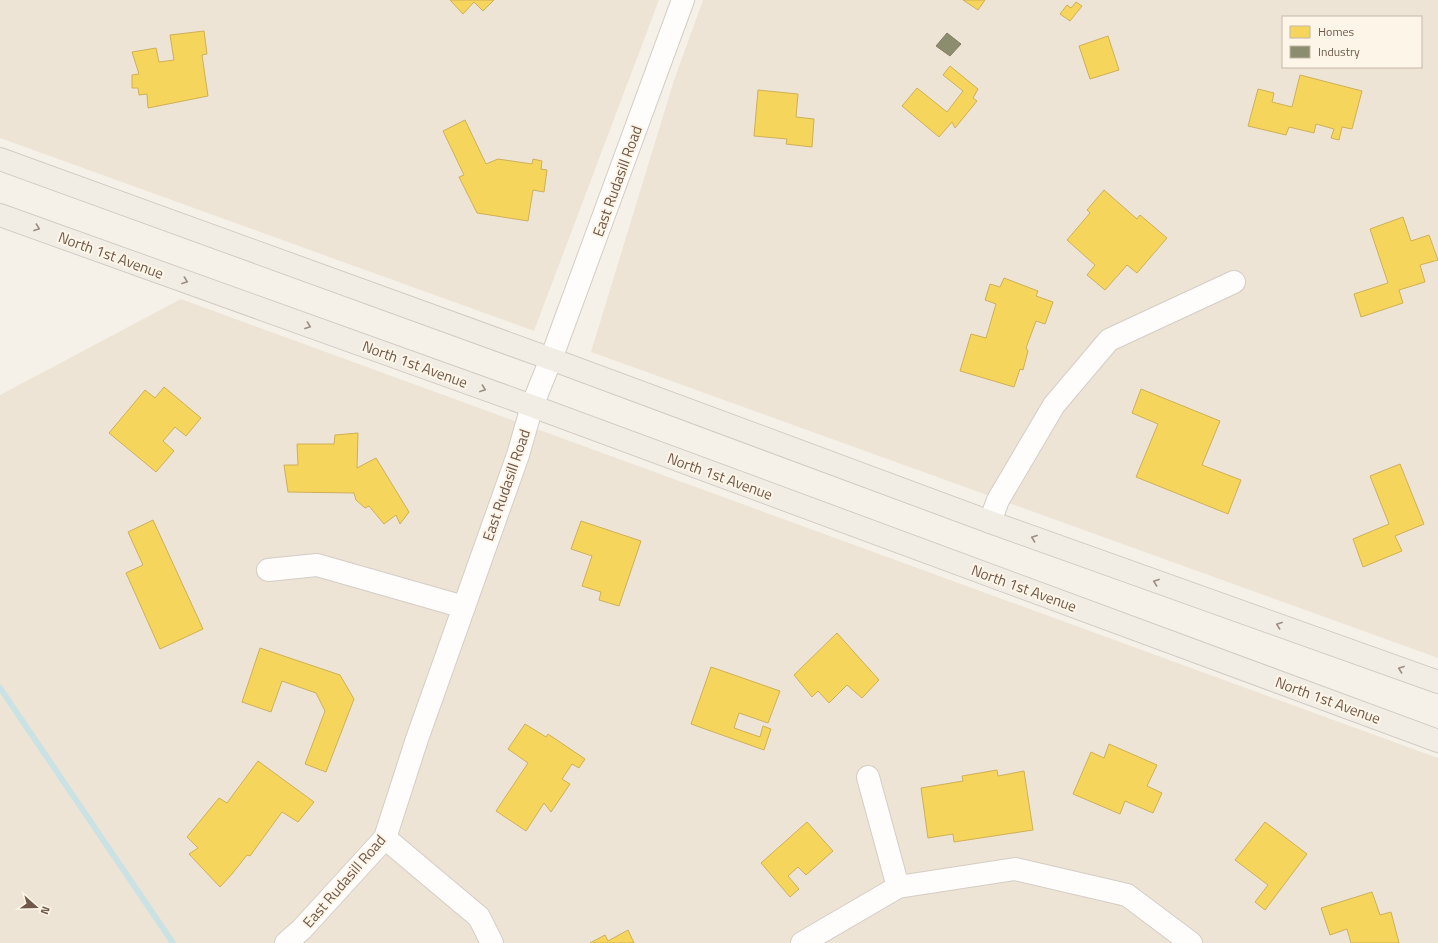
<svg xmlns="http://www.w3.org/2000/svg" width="1438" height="943" font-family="'Titillium Web',sans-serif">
	<rect width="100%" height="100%" fill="#f5f1e8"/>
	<g fill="#eee4d6" fill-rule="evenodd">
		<path d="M 0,0 L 659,0 L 534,331 L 0,138 Z"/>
		<path d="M 703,0 L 1438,0 L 1438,658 L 591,352 L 674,80 ZM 1283,17 L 1421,17 L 1421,67 L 1283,67 Z"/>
		<path d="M 181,299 L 1438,758 L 1438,943 L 0,943 L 0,395 Z"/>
	</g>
	<g fill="#f6d55c" stroke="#ceb057">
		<path d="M 450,0 L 494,0 L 483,11 L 474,2 L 463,14 Z"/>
		<path d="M 963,0 L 985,0 L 978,10 Z"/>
		<path d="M 1076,2 L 1082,6 L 1070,21 L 1060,14 L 1067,5 L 1071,8 Z"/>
		<path d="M 204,31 L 207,54 L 202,55 L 208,96 L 148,108 L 147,94 L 139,95 L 138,88 L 132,88 L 132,75 L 139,74 L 132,52 L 156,48 L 159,62 L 174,60 L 170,35 Z"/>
		<path d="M 1108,36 L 1119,70 L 1090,79 L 1079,46 Z"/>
		<path d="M 950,66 L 978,89 L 973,98 L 977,101 L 955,128 L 952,122 L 939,137 L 902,106 L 917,88 L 947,112 L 963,91 L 943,75 Z"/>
		<path d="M 1300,75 L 1362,91 L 1352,129 L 1342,127 L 1339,140 L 1331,138 L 1334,129 L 1316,124 L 1314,133 L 1289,127 L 1286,135 L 1248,126 L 1258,89 L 1274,93 L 1272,102 L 1292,107 Z"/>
		<path d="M 758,90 L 798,94 L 796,117 L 814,119 L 812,147 L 786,144 L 787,139 L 754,136 Z"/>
		<path d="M 465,120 L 486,164 L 498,159 L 532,164 L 533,159 L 542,161 L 541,169 L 547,170 L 544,192 L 533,190 L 528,221 L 477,213 L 459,177 L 464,175 L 443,131 Z"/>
		<path d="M 1104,190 L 1137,219 L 1140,215 L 1167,238 L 1137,273 L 1127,265 L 1105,290 L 1087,275 L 1095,265 L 1067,240 L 1090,213 L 1087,210 Z"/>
		<path d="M 1403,217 L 1411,241 L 1429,235 L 1438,260 L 1420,265 L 1425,282 L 1399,290 L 1403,303 L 1361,317 L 1354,294 L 1388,283 L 1370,229 Z"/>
		<path d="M 1004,278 L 1038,291 L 1036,296 L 1053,302 L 1045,324 L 1036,321 L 1026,348 L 1028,351 L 1023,370 L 1020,369 L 1014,387 L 960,371 L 971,334 L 986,338 L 996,304 L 985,300 L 990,284 L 1000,287 Z"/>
		<path d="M 164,387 L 201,418 L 186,436 L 175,427 L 163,441 L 174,451 L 156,472 L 109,433 L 145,390 L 155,398 Z"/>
		<path d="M 1141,389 L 1220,421 L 1202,465 L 1241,480 L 1228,514 L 1136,477 L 1158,424 L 1132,413 Z"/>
		<path d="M 358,433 L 357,468 L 376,458 L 409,512 L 400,524 L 396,515 L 384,524 L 369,506 L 365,508 L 356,500 L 354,493 L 288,492 L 284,465 L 298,465 L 297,444 L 334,444 L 335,435 Z"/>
		<path d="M 1400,464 L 1424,524 L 1395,536 L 1402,551 L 1363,567 L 1353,539 L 1389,524 L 1370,476 Z"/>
		<path d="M 153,520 L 203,629 L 160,649 L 126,573 L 143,565 L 128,532 Z"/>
		<path d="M 581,521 L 641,541 L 619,606 L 599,600 L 601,592 L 582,586 L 592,556 L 571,549 Z"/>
		<path d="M 837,633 L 879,680 L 862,698 L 847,685 L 829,703 L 818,691 L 812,697 L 794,675 Z"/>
		<path d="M 260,648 L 340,675 L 354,699 L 326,772 L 305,764 L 325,711 L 316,693 L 282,681 L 271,712 L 242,702 Z"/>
		<path d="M 711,667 L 780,691 L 768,723 L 739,713 L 734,728 L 760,737 L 763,726 L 771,729 L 764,750 L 691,724 Z"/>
		<path d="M 525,724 L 546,737 L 548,734 L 585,759 L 579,768 L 572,764 L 562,779 L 570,784 L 551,812 L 544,803 L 526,831 L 496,811 L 528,763 L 508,749 Z"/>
		<path d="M 1109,744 L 1157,765 L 1147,786 L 1162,793 L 1153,813 L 1125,801 L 1120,814 L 1073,794 L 1091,752 L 1104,758 Z"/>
		<path d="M 258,761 L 314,802 L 298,822 L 282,812 L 250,856 L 247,855 L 232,874 L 220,887 L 189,854 L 198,848 L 187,837 L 219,798 L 227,803 Z"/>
		<path d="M 997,770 L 998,776 L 1024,771 L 1033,830 L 954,842 L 953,834 L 928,838 L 921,788 L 963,781 L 962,776 Z"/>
		<path d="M 807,822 L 833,851 L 806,875 L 798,867 L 788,876 L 799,889 L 790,897 L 761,863 Z"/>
		<path d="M 1265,822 L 1307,854 L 1265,910 L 1255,902 L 1268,885 L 1235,860 Z"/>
		<path d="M 1372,892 L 1380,915 L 1391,912 L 1399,943 L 1351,943 L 1347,929 L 1330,935 L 1321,908 Z"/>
		<path d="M 628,930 L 634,943 L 590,943 L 605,935 L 608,941 Z"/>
	</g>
	<path fill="#8c8c6e" stroke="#847d64" d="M 947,33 L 961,44 L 950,56 L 936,46 Z"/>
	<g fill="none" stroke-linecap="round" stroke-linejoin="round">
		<path stroke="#cbe2e4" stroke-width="6" d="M 0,688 L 173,943"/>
		<g stroke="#d4cdc5" stroke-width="24">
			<g id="minor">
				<path d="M 990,522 L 998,500 L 1054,405 L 1109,340 L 1234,282"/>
				<path d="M 268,570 L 317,565 L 464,607"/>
				<path d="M 868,777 L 898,887"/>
				<path d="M 385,838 L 479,917 L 492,943"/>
				<path d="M 286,943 L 302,929 L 385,838 L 417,739 L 518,455 L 532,406 L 551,359 L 683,0"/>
				<path d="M 802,943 L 898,887 L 1015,869 L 1127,895 L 1191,943"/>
			</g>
		</g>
		<g stroke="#d3ccc5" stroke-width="24">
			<g id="major">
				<path d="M 0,159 L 551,359 L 990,522 L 1438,682"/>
				<path d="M 0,215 L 532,406 L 1438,741"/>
			</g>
		</g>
		<use href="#minor" stroke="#fefdfc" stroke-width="22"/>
		<use href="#major" stroke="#f1ede5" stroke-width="22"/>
	</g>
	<defs><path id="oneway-chevron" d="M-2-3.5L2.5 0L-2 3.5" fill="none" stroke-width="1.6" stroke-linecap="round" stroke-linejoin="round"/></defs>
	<g stroke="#9d8d81">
		<use href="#oneway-chevron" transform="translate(37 228) rotate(20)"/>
		<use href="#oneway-chevron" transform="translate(185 281) rotate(20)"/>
		<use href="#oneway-chevron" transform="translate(308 326) rotate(20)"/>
		<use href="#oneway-chevron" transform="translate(483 389) rotate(20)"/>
		<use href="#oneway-chevron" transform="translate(1034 538) rotate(-160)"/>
		<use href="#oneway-chevron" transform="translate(1156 582) rotate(-160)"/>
		<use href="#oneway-chevron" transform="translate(1279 625) rotate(-160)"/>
		<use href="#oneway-chevron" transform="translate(1401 669) rotate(-160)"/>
	</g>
	<g text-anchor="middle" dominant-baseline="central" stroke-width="4" stroke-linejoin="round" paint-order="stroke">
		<g font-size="15" fill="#70594b" stroke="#fdf6e8">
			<text transform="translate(617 181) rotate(-70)">East Rudasill Road</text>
			<text transform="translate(111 255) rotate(20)">North 1st Avenue</text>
			<text transform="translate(415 364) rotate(20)">North 1st Avenue</text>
			<text transform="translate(720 476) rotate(20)">North 1st Avenue</text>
			<text transform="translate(506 485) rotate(-71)">East Rudasill Road</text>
			<text transform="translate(1024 588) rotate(20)">North 1st Avenue</text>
			<text transform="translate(1328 700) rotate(20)">North 1st Avenue</text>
			<text transform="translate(344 881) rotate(-49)">East Rudasill Road</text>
		</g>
	</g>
	<rect x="1282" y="16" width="140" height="52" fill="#fdf6e8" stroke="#c5b7a9"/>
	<rect x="1290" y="26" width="20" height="12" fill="#f6d55c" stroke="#c5b7a9"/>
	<text x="1318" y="36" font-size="12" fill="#70594b">Homes</text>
	<rect x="1290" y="46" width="20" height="12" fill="#8c8c6e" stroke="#c5b7a9"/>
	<text x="1318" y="56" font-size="12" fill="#70594b">Industry</text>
	<g transform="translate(36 907) rotate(110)" stroke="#fdf6e8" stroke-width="3" paint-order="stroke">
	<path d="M0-3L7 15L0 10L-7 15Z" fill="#70594b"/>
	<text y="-6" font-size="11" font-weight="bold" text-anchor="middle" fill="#70594b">N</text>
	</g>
</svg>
